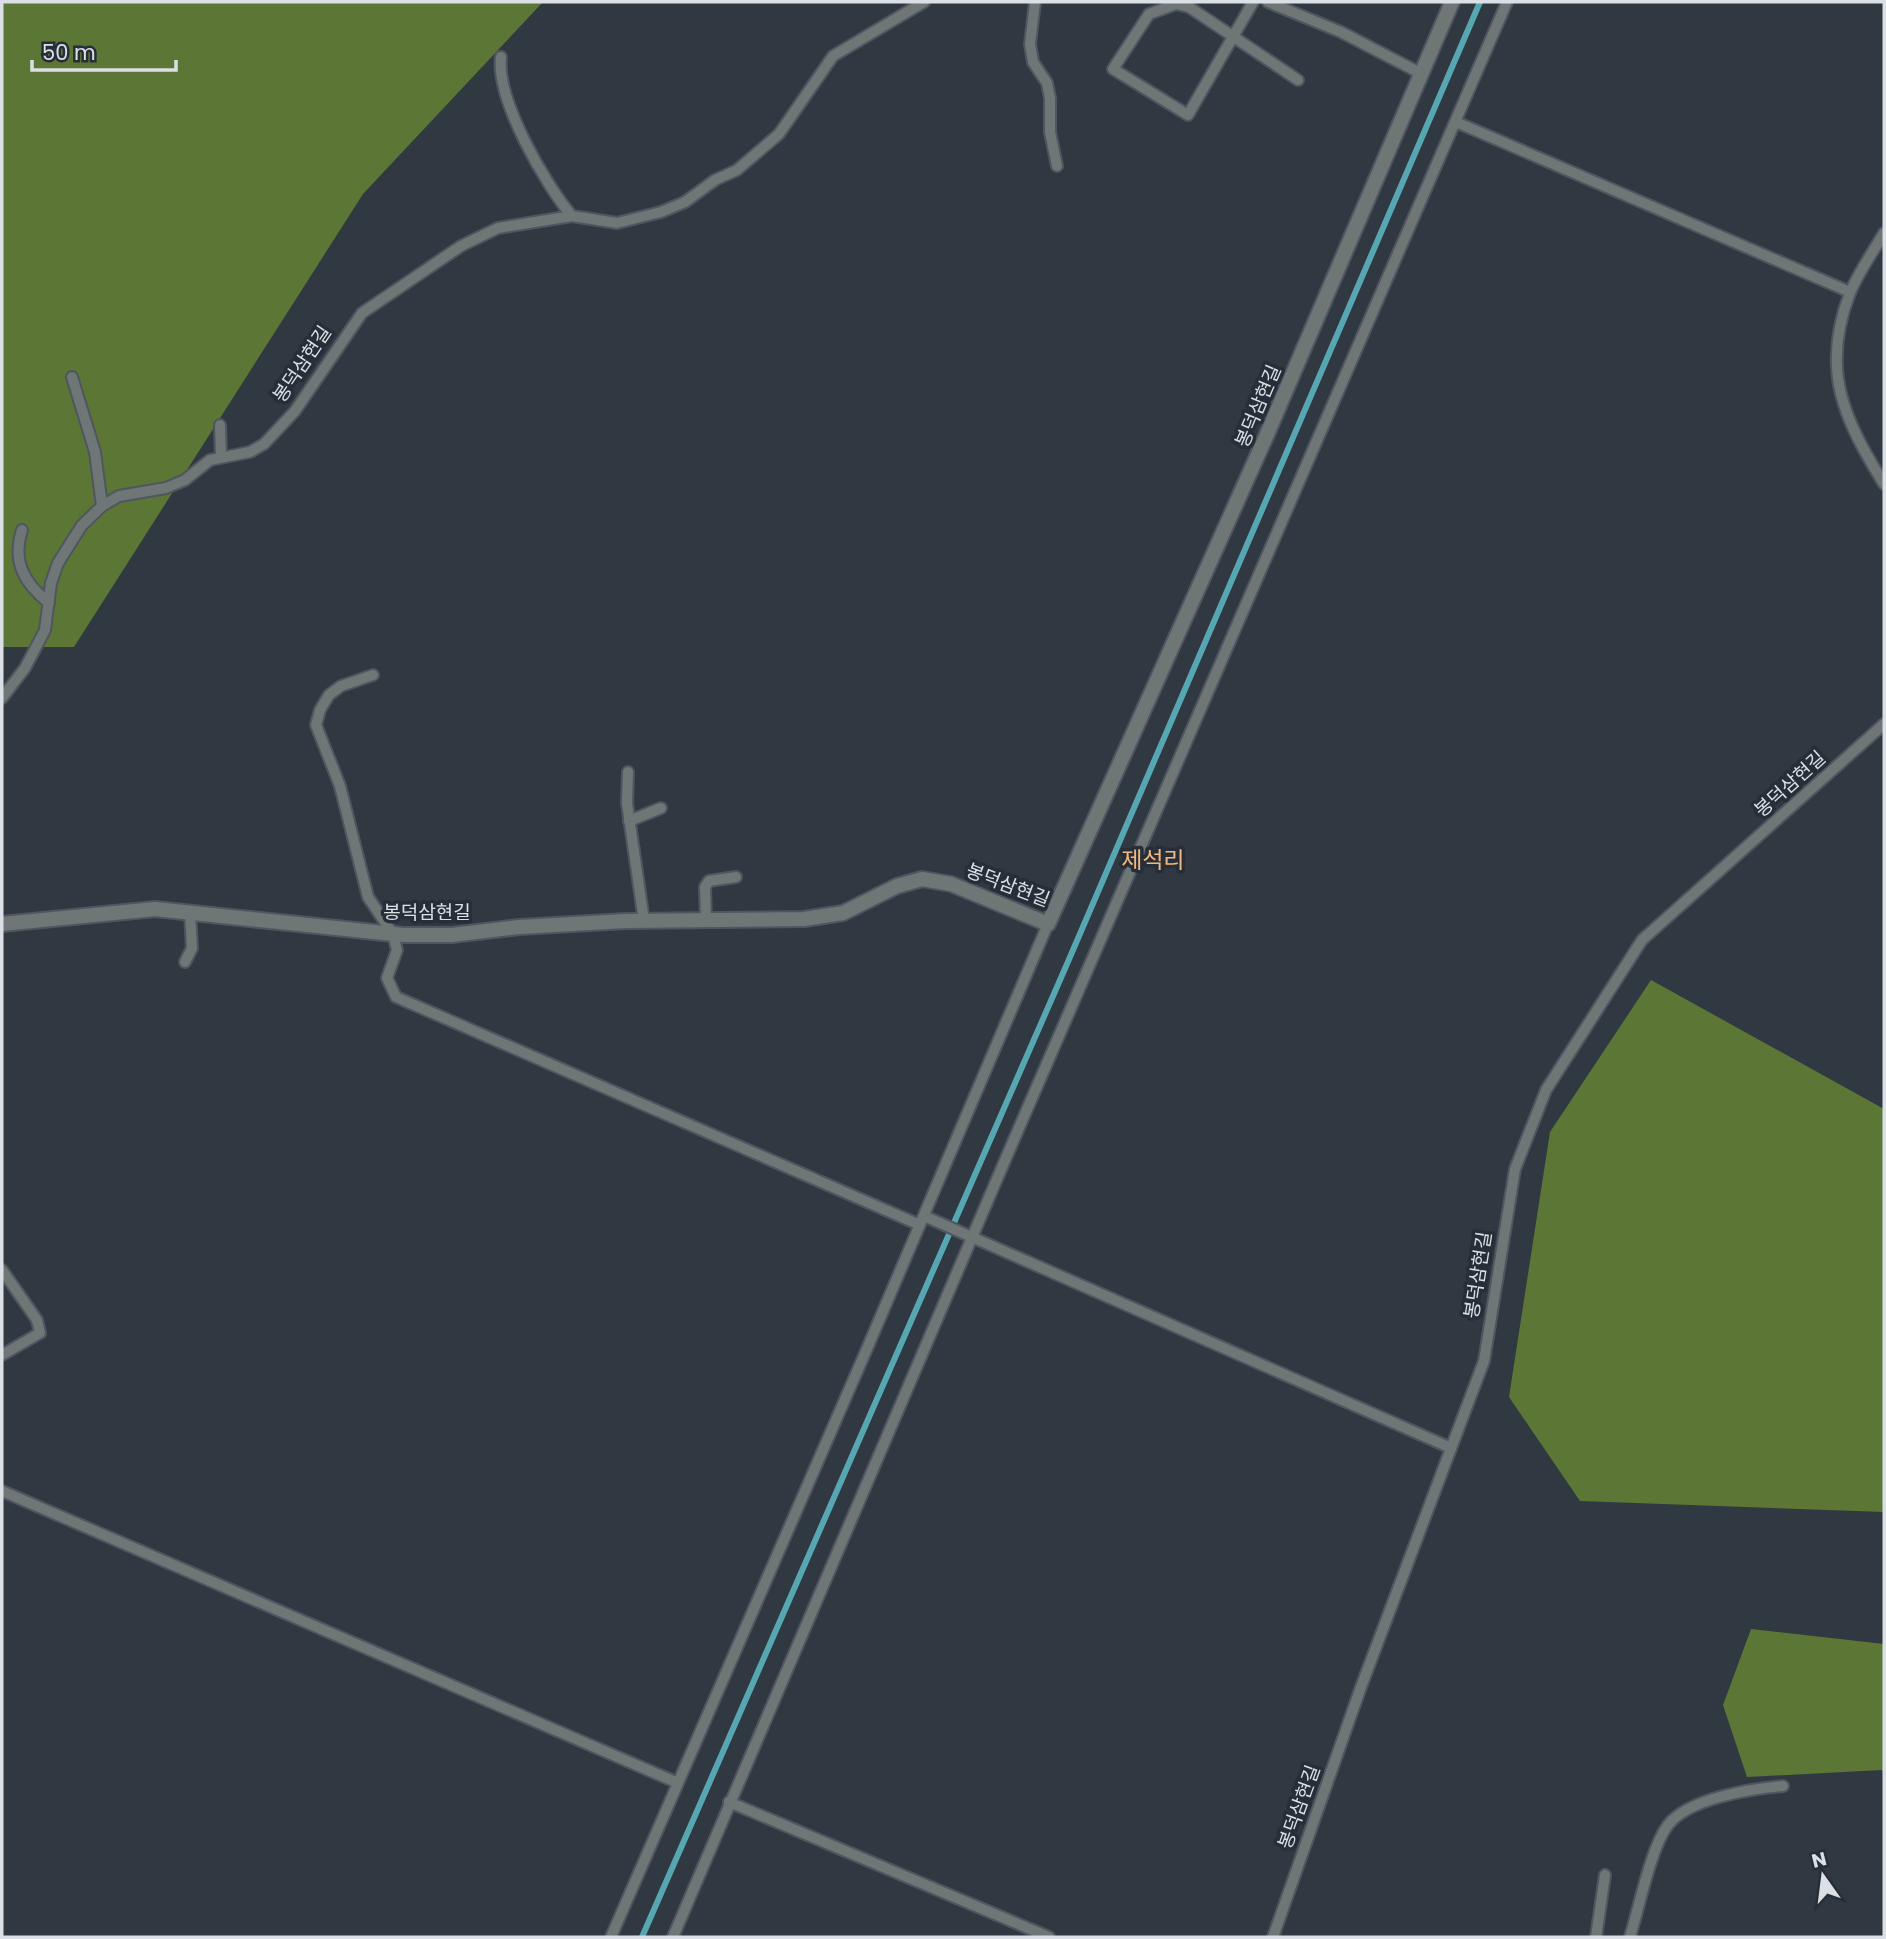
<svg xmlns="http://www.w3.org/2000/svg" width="1886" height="1939" font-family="Poppins,'Noto Sans KR',sans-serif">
	<rect width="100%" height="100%" fill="#303842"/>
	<g fill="#5c7636">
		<path d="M 2,2 L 543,2 L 363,194 L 74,647 L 2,647 Z"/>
		<path d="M 1651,980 L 1884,1109 L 1884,1512 L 1580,1501 L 1509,1397 L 1550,1132 Z"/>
		<path d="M 1751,1629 L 1884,1644 L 1884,1775 L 1882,1770 L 1747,1777 L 1723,1705 Z"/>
	</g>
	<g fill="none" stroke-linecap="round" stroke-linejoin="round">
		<path stroke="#57a7b3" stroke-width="6" d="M 642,1937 L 1067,964 L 1480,2"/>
		<g stroke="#4f5660" stroke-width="14">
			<g id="lane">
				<path d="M 1035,2 L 1030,44 L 1033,62 L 1047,83 L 1050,98 L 1050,132 L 1057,166"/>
				<path d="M 1253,2 L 1188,115 L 1113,69 L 1149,14 L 1176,4 L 1189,7 L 1298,80"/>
				<path d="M 1268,2 L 1341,32 L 1422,74"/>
				<path d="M 1456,122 L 1850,292"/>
				<path d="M 572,216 L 617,223 L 661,212 L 685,202 L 715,180 L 737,170 L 779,134 L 833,56 L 924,2"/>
				<path d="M 1884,233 C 1873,252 1858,273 1850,293 C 1820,370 1844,419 1884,484"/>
				<path d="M 72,377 L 95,452 L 102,506"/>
				<path d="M 220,425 L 221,456"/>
				<path d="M 22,530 C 12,562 24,583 49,603"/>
				<path d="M 373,675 L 341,686 L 329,695 L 320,710 L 316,725 L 340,786 L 368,897 L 393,934 L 397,950 L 387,978 L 396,997 L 920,1225"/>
				<path d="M 2,698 L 25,668 L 45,630 L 51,583 L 58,563 L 82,525 L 102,506 L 119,496 L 166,488 L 185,480 L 210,460 L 250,452 L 264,444 L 295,411 L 362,313 L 461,246 L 498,228 L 572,216 C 545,184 496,100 501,57"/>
				<path d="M 628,772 L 627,803 L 644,921"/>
				<path d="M 629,821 L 661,808"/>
				<path d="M 706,920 L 705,887 L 709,881 L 736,877"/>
				<path d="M 185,962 L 192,948 L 190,912"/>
				<path d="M 924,1216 L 1451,1448"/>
				<path d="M 2,1270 L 37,1320 L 40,1333 L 2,1355"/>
				<path d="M 2,1491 L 678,1783"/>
				<path d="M 729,1802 L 1049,1937"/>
				<path d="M 611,1937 L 866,1351 L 1048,924"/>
				<path d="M 673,1937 L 1006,1158 L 1507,2"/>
				<path d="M 1273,1937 L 1361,1687 L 1484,1361 L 1515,1169 L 1546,1090 L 1642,940 L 1884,724"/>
				<path d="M 1596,1937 L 1605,1875"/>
				<path d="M 1630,1937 C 1639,1908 1651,1847 1668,1825 C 1689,1798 1751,1789 1783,1786"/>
			</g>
		</g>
		<g stroke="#4f5660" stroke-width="18">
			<path id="street" d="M 2,924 L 155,909 L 403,935 L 452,935 L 519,927 L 626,921 L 804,919 L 843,913 L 897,886 L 922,879 L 951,884 L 1048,924 L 1268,432 L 1452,2"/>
		</g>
		<use href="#lane" stroke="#6e7676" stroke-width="10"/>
		<use href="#street" stroke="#6e7676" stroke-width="14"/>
	</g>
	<g text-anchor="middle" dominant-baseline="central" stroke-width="7" stroke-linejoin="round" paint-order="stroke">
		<g font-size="19" fill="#dbe0e6" stroke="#262e38">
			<text transform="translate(302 364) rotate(-56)">봉덕삼현길</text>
			<text transform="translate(1258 406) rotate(-67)">봉덕삼현길</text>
			<text transform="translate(1790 784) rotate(-42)">봉덕삼현길</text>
			<text transform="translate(1008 885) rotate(21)">봉덕삼현길</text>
			<text x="427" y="912">봉덕삼현길</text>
			<text transform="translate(1478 1275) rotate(-81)">봉덕삼현길</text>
			<text transform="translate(1299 1807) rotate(-70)">봉덕삼현길</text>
		</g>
		<g font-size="23" fill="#f4b780" stroke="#262e38">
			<text x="1153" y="860">제석리</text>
		</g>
	</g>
	<rect width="1886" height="1939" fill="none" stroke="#dbe0e6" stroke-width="7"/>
	<g transform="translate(1823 1876) rotate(346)" stroke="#262e38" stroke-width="5" paint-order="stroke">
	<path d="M0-5L12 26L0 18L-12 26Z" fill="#dbe0e6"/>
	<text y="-10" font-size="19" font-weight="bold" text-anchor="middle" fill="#dbe0e6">N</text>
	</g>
	<path d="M32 60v10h144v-10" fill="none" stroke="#dbe0e6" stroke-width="3.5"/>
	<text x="42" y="60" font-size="21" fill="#dbe0e6" stroke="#262e38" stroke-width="5" paint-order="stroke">50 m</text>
</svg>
